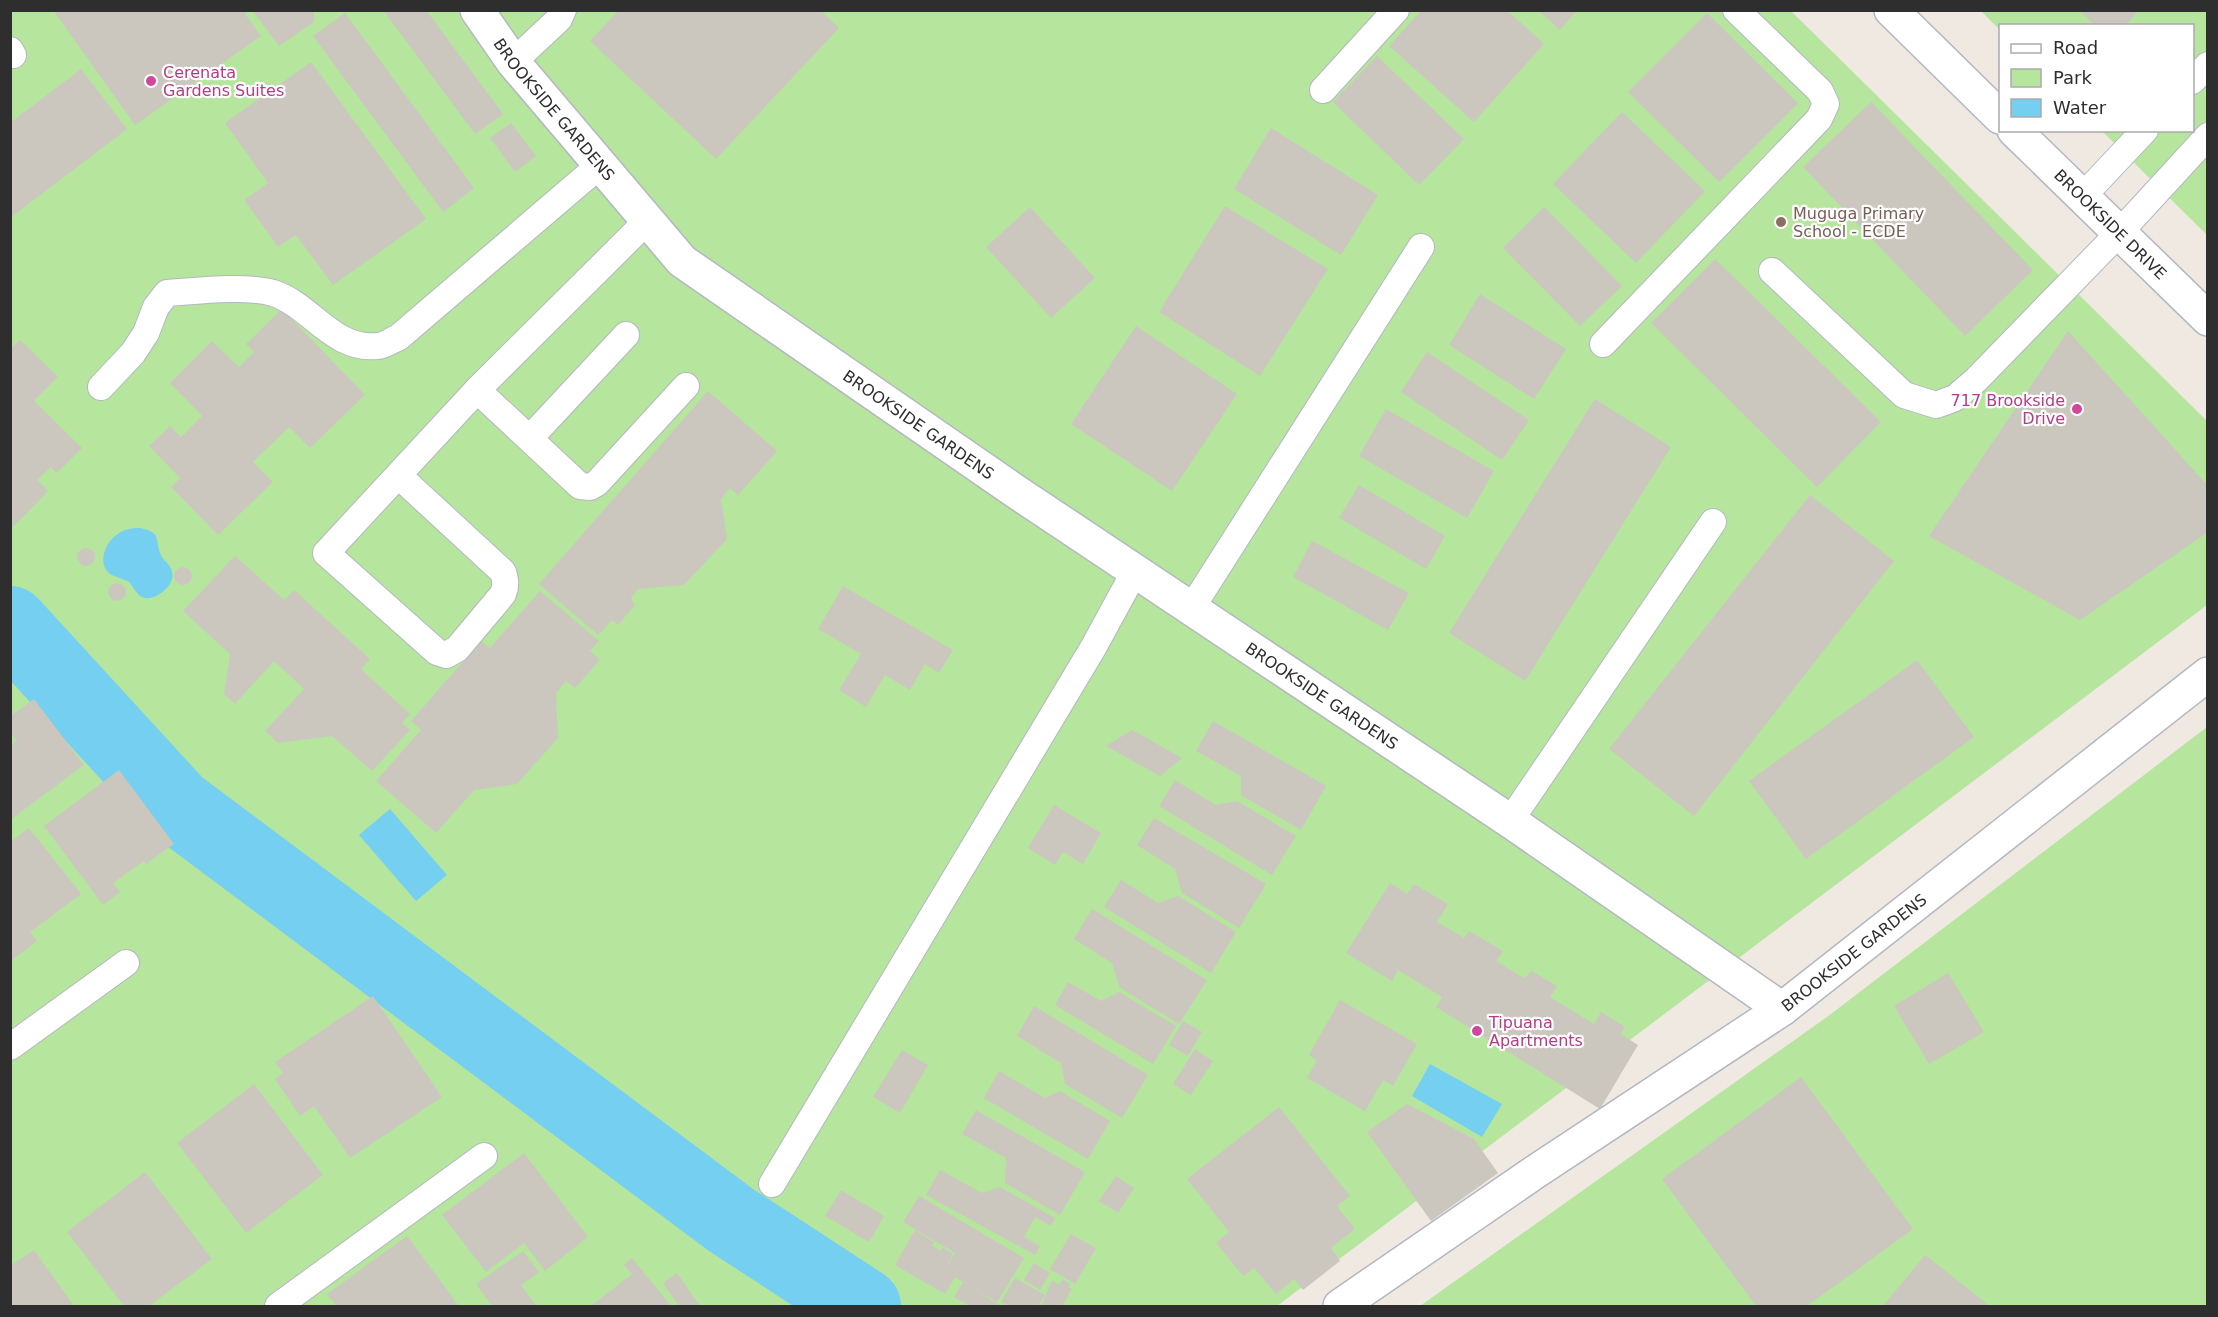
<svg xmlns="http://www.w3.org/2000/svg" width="2218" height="1317" font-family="'DejaVu Sans',sans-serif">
	<rect width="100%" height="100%" fill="#efe9e1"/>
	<g fill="#b6e59e">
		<path d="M 10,11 L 1791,11 L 2207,421 L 2207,605 L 1277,1306 L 11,1306 Z"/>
		<path d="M 1981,11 L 2207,11 L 2207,235 L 2102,131 L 2192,130 L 2192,26 L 2000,26 L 2000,30 Z"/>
		<path d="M 2207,727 L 2207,1306 L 1420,1306 L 1827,1017 Z"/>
	</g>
	<g fill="#75cff0">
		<path d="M 140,528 C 164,533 153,540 162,557 C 165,562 171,565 172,572 C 176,585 154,603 142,597 C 136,594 134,588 130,583 C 124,578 115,578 109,573 C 97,562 106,541 118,534 C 124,529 132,528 140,528 Z"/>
		<path d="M 390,809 L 447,875 L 416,901 L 359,835 Z"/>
		<path d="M 1430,1064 L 1502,1104 L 1482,1137 L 1412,1096 Z"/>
	</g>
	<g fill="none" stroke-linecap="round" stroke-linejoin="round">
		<path stroke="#75cff0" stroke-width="76" d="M 10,624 L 177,806 L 731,1220 L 863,1306"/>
	</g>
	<g fill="#cbc7bf">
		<path d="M 53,10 L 250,10 L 245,14 L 261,36 L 135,125 Z"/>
		<path d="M 252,10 L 314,10 L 314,22 L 279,46 Z"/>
		<path d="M 383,10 L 426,10 L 503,114 L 475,134 Z"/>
		<path d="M 619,10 L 820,10 L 839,28 L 716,159 L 590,41 Z"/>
		<path d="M 1422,10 L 1507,10 L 1544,44 L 1474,122 L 1389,46 Z"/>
		<path d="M 1538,10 L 1577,10 L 1560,30 Z"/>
		<path d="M 2079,10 L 2139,10 L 2125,26 L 2095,26 Z"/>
		<path d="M 345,13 L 474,188 L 443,212 L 313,36 Z"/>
		<path d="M 1707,13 L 1798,103 L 1719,182 L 1628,92 Z"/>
		<path d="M 1377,56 L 1464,139 L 1419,185 L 1333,102 Z"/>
		<path d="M 311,62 L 426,219 L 333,285 L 296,235 L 278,247 L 244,200 L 268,183 L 225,123 Z"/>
		<path d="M 81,69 L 127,129 L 10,218 L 10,123 Z"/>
		<path d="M 1871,102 L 2033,270 L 1965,336 L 1803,167 Z"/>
		<path d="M 1622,112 L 1705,191 L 1636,263 L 1553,184 Z"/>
		<path d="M 511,123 L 536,156 L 515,172 L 490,138 Z"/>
		<path d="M 1271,128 L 1378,195 L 1341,255 L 1234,189 Z"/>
		<path d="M 1225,206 L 1328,269 L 1260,376 L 1159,312 Z"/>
		<path d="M 1030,207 L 1095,278 L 1051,318 L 986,247 Z"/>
		<path d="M 1544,207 L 1622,286 L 1580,326 L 1503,248 Z"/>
		<path d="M 1715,259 L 1881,422 L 1817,487 L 1651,323 Z"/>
		<path d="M 1480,294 L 1566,349 L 1534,399 L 1449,345 Z"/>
		<path d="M 282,309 L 365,395 L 310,448 L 289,427 L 253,462 L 273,482 L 218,535 L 171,487 L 180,478 L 149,446 L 170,426 L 181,437 L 202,416 L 170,383 L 212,341 L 239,367 L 254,352 L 246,344 Z"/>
		<path d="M 1136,326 L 1237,394 L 1172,491 L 1071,424 Z"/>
		<path d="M 2068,331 L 2208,486 L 2208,532 L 2080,620 L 1929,536 Z"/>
		<path d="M 20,340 L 58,377 L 34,401 L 82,448 L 57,473 L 51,467 L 37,480 L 48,491 L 12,528 L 10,349 Z"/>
		<path d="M 1427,352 L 1529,420 L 1502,460 L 1401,392 Z"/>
		<path d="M 708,391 L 777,451 L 738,495 L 730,488 L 721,499 L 727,539 L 684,585 L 638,589 L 631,598 L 635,605 L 618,625 L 612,620 L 598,635 L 539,584 Z"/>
		<path d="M 1595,399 L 1671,447 L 1525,681 L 1449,633 Z"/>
		<path d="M 1386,409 L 1494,471 L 1467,518 L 1359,456 Z"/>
		<path d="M 1359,485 L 1445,536 L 1426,569 L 1339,518 Z"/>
		<path d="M 1810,495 L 1894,561 L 1694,816 L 1609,749 Z"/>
		<path d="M 1312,541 L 1409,593 L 1388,630 L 1293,577 Z"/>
		<circle cx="86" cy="557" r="9"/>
		<path d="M 235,556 L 284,600 L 294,590 L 370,659 L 361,669 L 410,714 L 402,723 L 410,730 L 372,771 L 332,736 L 278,743 L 265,731 L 304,689 L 274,661 L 235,704 L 224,694 L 230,654 L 183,611 Z"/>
		<circle cx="183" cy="576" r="9"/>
		<circle cx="117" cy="592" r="9"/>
		<path d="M 843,586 L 953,650 L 939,673 L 925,664 L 910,690 L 885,675 L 866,707 L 839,690 L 861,654 L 818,629 Z"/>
		<path d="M 540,591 L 599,641 L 590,651 L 600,660 L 575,688 L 566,681 L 556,693 L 558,738 L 517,784 L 474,790 L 436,833 L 376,781 L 421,730 L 411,721 L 481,641 L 490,648 Z"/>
		<path d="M 1917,660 L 1974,737 L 1806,859 L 1749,781 Z"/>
		<path d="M 34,699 L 84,765 L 10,820 L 10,746 L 17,741 L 10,732 L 10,716 Z"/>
		<path d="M 1213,721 L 1326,786 L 1301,830 L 1241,795 L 1241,776 L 1196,751 Z"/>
		<path d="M 1132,730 L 1182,758 L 1160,776 L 1106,746 Z"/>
		<path d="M 119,770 L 174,844 L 146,864 L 144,861 L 113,883 L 120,892 L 103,905 L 44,826 Z"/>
		<path d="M 1175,780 L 1216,805 L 1237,801 L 1296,836 L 1272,875 L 1159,806 Z"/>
		<path d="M 1054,805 L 1101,833 L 1083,864 L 1063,852 L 1055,865 L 1028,848 Z"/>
		<path d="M 1154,818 L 1266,884 L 1239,928 L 1182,893 L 1175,869 L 1137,845 Z"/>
		<path d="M 29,828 L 81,894 L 30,932 L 37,941 L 12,960 L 10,958 L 10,842 Z"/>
		<path d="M 1121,880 L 1158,903 L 1178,896 L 1236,932 L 1211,973 L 1104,907 Z"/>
		<path d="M 1390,883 L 1407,894 L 1414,884 L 1448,904 L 1437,922 L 1464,938 L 1469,931 L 1503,951 L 1496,961 L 1524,978 L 1532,971 L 1557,986 L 1550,997 L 1594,1024 L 1601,1012 L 1625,1027 L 1621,1034 L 1638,1045 L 1600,1109 L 1436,1007 L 1442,997 L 1398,970 L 1392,981 L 1346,953 Z"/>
		<path d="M 1092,909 L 1207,980 L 1179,1024 L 1119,987 L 1112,963 L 1074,939 Z"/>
		<path d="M 1948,973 L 1984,1032 L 1929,1064 L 1894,1006 Z"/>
		<path d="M 1068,982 L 1101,1001 L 1119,992 L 1176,1026 L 1153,1064 L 1055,1005 Z"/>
		<path d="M 373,996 L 442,1097 L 350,1158 L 314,1106 L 300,1116 L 275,1079 L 283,1073 L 275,1062 Z"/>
		<path d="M 1340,1000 L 1417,1044 L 1393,1086 L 1383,1080 L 1365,1111 L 1307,1078 L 1317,1060 L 1309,1055 Z"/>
		<path d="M 1034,1006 L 1148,1075 L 1122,1118 L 1065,1084 L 1061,1063 L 1017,1036 Z"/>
		<path d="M 1183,1021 L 1202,1032 L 1188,1056 L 1169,1045 Z"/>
		<path d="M 1195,1049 L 1213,1061 L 1191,1095 L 1173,1084 Z"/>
		<path d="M 902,1050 L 928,1065 L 900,1113 L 873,1097 Z"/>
		<path d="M 999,1071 L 1045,1098 L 1060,1091 L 1110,1121 L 1088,1159 L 984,1098 Z"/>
		<path d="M 1801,1077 L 1913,1229 L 1807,1306 L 1756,1306 L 1662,1179 Z"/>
		<path d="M 254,1084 L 323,1175 L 246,1233 L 177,1143 Z"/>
		<path d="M 1407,1104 L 1474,1139 L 1498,1173 L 1431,1221 L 1367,1132 Z"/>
		<path d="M 1279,1107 L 1350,1196 L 1337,1206 L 1355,1229 L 1331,1248 L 1340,1261 L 1303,1290 L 1294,1279 L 1276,1294 L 1254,1268 L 1243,1276 L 1216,1243 L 1229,1232 L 1187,1179 Z"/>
		<path d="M 976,1110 L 1085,1172 L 1060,1215 L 1005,1183 L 1006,1158 L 962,1134 Z"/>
		<path d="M 524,1153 L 588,1237 L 545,1271 L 524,1243 L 486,1272 L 442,1215 Z"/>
		<path d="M 940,1170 L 982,1193 L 1000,1187 L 1055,1218 L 1051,1226 L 1035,1217 L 1024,1237 L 1040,1246 L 1035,1255 L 926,1195 Z"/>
		<path d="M 145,1172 L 212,1259 L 149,1306 L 124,1306 L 67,1232 Z"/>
		<path d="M 1116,1176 L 1134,1188 L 1118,1213 L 1099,1201 Z"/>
		<path d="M 841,1190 L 884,1216 L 869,1242 L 825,1216 Z"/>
		<path d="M 919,1196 L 1024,1258 L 997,1302 L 974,1289 L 1001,1306 L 970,1306 L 954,1297 L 963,1282 L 955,1277 L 945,1294 L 895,1265 L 915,1230 L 934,1242 L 932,1246 L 941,1251 L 942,1247 L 953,1254 L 945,1270 L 955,1253 L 903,1222 Z"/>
		<path d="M 1071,1234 L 1096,1248 L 1075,1284 L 1050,1269 Z"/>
		<path d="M 407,1236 L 459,1306 L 336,1306 L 327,1294 Z"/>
		<path d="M 34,1250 L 74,1306 L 10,1306 L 10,1266 Z"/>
		<path d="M 523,1251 L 539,1272 L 521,1285 L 536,1306 L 492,1306 L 476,1284 Z"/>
		<path d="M 1925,1255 L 1990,1306 L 1883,1306 Z"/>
		<path d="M 632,1258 L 671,1306 L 591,1306 L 632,1274 L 624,1265 Z"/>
		<path d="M 1034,1263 L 1050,1273 L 1040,1290 L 1024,1280 Z"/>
		<path d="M 677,1273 L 700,1306 L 679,1306 L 663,1283 Z"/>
		<path d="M 1015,1278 L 1045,1295 L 1038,1306 L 1010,1306 L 1001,1302 Z"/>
		<path d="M 1063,1279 L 1070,1284 L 1068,1287 L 1072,1289 L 1062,1306 L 1041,1306 L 1052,1280 L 1059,1285 Z"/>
	</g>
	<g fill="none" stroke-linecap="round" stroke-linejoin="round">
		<g stroke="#b4b7c1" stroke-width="28">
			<g id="service">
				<path d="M 10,50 L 13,55"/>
				<path d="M 513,62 L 559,19 L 563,10"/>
				<path d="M 2192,81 L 2208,65"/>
				<path d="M 1323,90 L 1396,10"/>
				<path d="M 2082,197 L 2145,130"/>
				<path d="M 1772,271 L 1904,395 L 1936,405 L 1955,398 L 1976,380 L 2119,233 L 2208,136"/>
				<path d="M 1603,344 L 1819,119 L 1826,104 L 1820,91 L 1736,10"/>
				<path d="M 101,387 L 133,353 L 146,333 L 156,307 L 167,293 C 196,291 245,285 273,293 C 311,305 333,351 378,346 C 384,346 392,340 399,337 L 600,165"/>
				<path d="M 477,390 L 580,486 L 590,487 L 597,483 L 686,386"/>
				<path d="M 530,438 L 626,335"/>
				<path d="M 399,476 L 503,572 C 506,581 506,586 503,594 L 457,649 L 446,655 L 437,652 L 326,553 L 477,390 L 648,220"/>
				<path d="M 1191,609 L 1421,247"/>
				<path d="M 1510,821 L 1713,522"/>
				<path d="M 10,1047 L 126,963"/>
				<path d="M 772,1184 L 1093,648 L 1135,571"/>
				<path d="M 278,1306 L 484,1156"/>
			</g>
		</g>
		<g stroke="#b4b7c1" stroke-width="36">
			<path id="minor" d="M 1340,1306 L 1535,1172 L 1782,1009"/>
		</g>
		<g stroke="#b4b7c1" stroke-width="36">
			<g id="tertiary">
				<path id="s1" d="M 477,10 L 513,62 L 682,261 L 1015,491 L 1510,821 L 1782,1009 L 2208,674"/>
				<path d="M 1891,10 L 2000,117"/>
				<path id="s2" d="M 2014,130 L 2208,319"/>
			</g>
		</g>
		<use href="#service" stroke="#fff" stroke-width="26"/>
		<use href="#minor" stroke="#fff" stroke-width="33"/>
		<use href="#tertiary" stroke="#fff" stroke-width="33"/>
	</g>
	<g fill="#d1479c" stroke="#fff" stroke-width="2">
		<circle cx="151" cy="81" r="6"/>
		<circle cx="2077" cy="409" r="6"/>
		<circle cx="1477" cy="1031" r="6"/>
	</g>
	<circle fill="#8d6e63" stroke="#fff" stroke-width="2" cx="1781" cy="222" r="6"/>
	<g text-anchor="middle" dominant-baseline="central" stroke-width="4.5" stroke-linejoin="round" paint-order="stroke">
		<g font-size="16" fill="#b23c85" stroke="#fff" text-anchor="start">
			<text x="163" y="72">Cerenata<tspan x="163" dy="18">Gardens Suites</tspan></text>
			<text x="2065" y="400" text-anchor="end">717 Brookside<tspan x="2065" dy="18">Drive</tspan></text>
			<text x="1489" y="1022">Tipuana<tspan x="1489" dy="18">Apartments</tspan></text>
		</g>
		<g font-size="16" fill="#2e2e2e" stroke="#fff">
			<text stroke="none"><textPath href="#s1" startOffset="126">BROOKSIDE GARDENS</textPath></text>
			<text stroke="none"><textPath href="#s2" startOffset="135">BROOKSIDE DRIVE</textPath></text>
			<text stroke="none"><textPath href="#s1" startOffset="612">BROOKSIDE GARDENS</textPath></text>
			<text stroke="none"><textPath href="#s1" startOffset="1098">BROOKSIDE GARDENS</textPath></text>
			<text stroke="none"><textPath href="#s1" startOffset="1746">BROOKSIDE GARDENS</textPath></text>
		</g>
		<g font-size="16" fill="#785e54" stroke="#fff" text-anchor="start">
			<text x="1793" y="213">Muguga Primary<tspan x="1793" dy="18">School - ECDE</tspan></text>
		</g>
	</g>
	<rect width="2218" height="1317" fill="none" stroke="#2e2e2e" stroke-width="24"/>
	<rect x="1999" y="24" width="195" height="108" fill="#ffffff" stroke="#ababab" stroke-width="1.5"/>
	<rect x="2011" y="44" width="30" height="9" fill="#ffffff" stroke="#ababab" stroke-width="1.5"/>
	<text x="2053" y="54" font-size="18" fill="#2e2e2e">Road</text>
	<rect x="2011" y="69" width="30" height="18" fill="#b6e59e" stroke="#ababab" stroke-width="1.5"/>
	<text x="2053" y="84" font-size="18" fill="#2e2e2e">Park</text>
	<rect x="2011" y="99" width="30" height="18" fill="#75cff0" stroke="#ababab" stroke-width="1.5"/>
	<text x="2053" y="114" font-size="18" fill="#2e2e2e">Water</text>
</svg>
